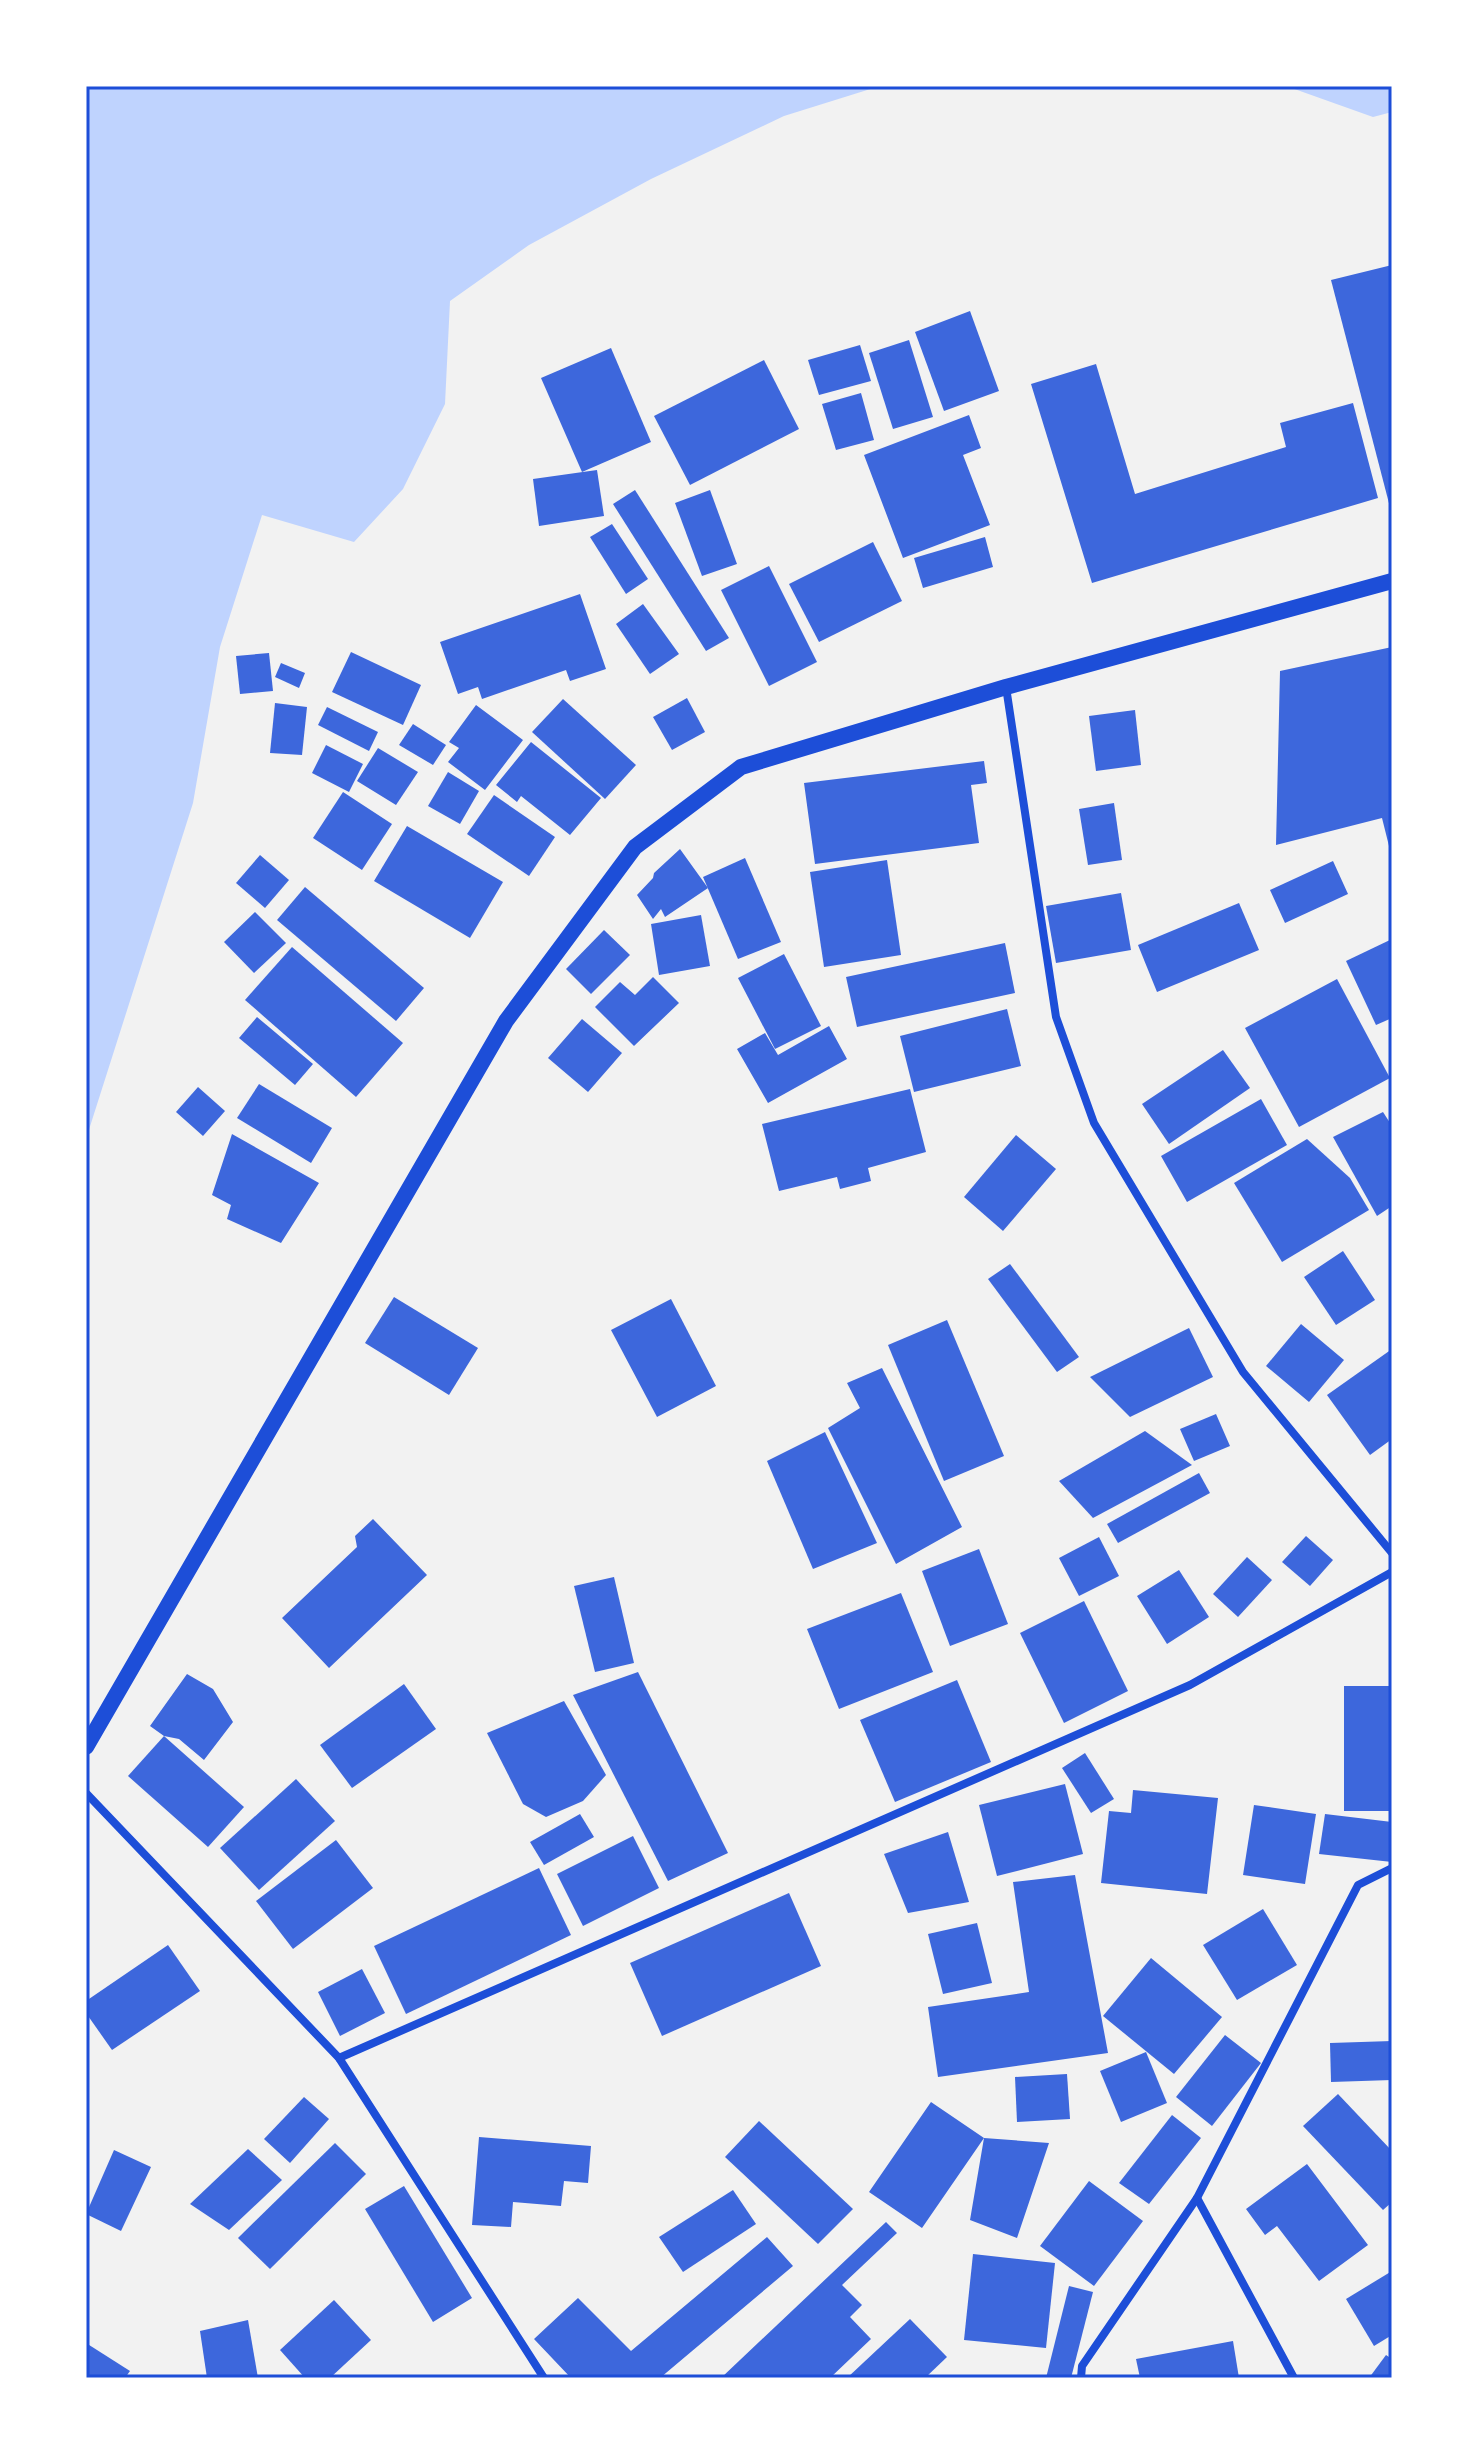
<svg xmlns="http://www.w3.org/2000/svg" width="1478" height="2464" font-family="'Titillium Web',sans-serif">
	<rect width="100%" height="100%" fill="#f2f2f2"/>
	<g fill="#bfd3fe">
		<path d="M 86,86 L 880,86 L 784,116 L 651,179 L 529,245 L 450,301 L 445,404 L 403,489 L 354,542 L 262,515 L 220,647 L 193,803 L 86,1139 Z"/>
		<path d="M 1286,86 L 1392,86 L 1392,112 L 1373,117 Z"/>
	</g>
	<g fill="#3d67dc">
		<path d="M 1392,265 L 1392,511 L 1391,511 L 1331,280 Z"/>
		<path d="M 970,311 L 999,391 L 944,411 L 915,332 Z"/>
		<path d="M 909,340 L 933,417 L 893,429 L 869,353 Z"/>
		<path d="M 860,345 L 871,381 L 819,395 L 808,360 Z"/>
		<path d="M 611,348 L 651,442 L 582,472 L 541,378 Z"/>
		<path d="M 764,360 L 799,429 L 690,485 L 654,416 Z"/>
		<path d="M 1096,364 L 1135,494 L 1286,447 L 1280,423 L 1353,403 L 1378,498 L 1092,583 L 1031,384 Z"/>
		<path d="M 861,393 L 874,440 L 836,450 L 822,404 Z"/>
		<path d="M 969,415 L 981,448 L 963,455 L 990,525 L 903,558 L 864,455 Z"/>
		<path d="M 597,470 L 604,516 L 539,526 L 533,479 Z"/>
		<path d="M 635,490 L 729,638 L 706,651 L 613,504 Z"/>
		<path d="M 710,490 L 737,564 L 702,576 L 675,503 Z"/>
		<path d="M 612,524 L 648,579 L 626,594 L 590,537 Z"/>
		<path d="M 985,537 L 993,567 L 923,588 L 914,558 Z"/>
		<path d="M 873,542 L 902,601 L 819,642 L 789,584 Z"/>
		<path d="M 769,566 L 817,662 L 769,686 L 721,590 Z"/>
		<path d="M 580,594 L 606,669 L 570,681 L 566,670 L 482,699 L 478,687 L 458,694 L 440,642 Z"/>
		<path d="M 643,604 L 679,654 L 650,674 L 616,624 Z"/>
		<path d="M 1392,647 L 1392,845 L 1389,846 L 1382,818 L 1276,845 L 1280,671 Z"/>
		<path d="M 351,652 L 421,685 L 403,725 L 332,692 Z"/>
		<path d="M 269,653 L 273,691 L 240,694 L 236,656 Z"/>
		<path d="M 281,663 L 305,673 L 299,688 L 275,677 Z"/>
		<path d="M 687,698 L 705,732 L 672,750 L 653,717 Z"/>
		<path d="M 563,699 L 636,765 L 605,799 L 532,732 Z"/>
		<path d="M 275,703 L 307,707 L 302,755 L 270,753 Z"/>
		<path d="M 476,705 L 523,740 L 485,790 L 448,762 L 459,748 L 449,742 Z"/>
		<path d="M 327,707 L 378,732 L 369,751 L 318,725 Z"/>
		<path d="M 1135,710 L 1141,765 L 1096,771 L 1089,716 Z"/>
		<path d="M 413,724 L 446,745 L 433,765 L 399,745 Z"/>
		<path d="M 531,742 L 601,798 L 570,835 L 521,796 L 517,802 L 496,785 Z"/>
		<path d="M 326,745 L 363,764 L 349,792 L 312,773 Z"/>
		<path d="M 378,748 L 418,772 L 396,805 L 357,781 Z"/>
		<path d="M 984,761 L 987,783 L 971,785 L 979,843 L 815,864 L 804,783 Z"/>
		<path d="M 448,772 L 479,791 L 460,824 L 428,806 Z"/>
		<path d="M 343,792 L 392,824 L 362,870 L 313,838 Z"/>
		<path d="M 494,795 L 555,837 L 529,876 L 467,834 Z"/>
		<path d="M 1114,803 L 1122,860 L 1088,865 L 1079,809 Z"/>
		<path d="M 407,826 L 503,882 L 470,938 L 374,881 Z"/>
		<path d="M 680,849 L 708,888 L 665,917 L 661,909 L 653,919 L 637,895 L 653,878 L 654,873 Z"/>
		<path d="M 260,855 L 289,880 L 265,908 L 236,883 Z"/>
		<path d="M 745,858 L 781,942 L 738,959 L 703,877 Z"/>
		<path d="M 887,860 L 901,955 L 824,967 L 810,872 Z"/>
		<path d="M 1333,861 L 1348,894 L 1285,923 L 1270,890 Z"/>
		<path d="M 305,887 L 424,988 L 396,1021 L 277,920 Z"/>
		<path d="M 1121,893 L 1131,950 L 1056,963 L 1046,906 Z"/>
		<path d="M 1239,903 L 1259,950 L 1157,992 L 1138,945 Z"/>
		<path d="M 255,912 L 286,943 L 254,973 L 224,942 Z"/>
		<path d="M 701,915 L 710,966 L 659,975 L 651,924 Z"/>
		<path d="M 604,930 L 630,955 L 591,994 L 566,969 Z"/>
		<path d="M 1392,939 L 1392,1018 L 1376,1025 L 1346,961 Z"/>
		<path d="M 1005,943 L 1015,993 L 857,1027 L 846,977 Z"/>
		<path d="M 292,947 L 403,1043 L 356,1097 L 245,1000 Z"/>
		<path d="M 784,954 L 821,1026 L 775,1049 L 738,978 Z"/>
		<path d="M 653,977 L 679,1003 L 634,1046 L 595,1007 L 620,982 L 635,995 Z"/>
		<path d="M 1337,979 L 1390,1078 L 1299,1127 L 1245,1028 Z"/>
		<path d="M 1007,1009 L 1021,1066 L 914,1092 L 900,1036 Z"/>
		<path d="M 257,1017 L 313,1064 L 295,1085 L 239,1038 Z"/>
		<path d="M 582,1019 L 622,1053 L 588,1092 L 548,1058 Z"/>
		<path d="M 829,1026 L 847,1059 L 768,1103 L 737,1049 L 765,1033 L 778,1055 Z"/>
		<path d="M 1223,1050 L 1250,1088 L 1169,1144 L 1142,1104 Z"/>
		<path d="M 259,1084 L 332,1128 L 311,1163 L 237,1118 Z"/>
		<path d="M 198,1087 L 225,1111 L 203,1136 L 176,1112 Z"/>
		<path d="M 910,1089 L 926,1152 L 868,1168 L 871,1181 L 840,1189 L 837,1177 L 779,1191 L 762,1124 Z"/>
		<path d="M 1261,1099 L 1287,1145 L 1187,1202 L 1161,1156 Z"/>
		<path d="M 1383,1112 L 1392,1126 L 1392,1206 L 1377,1216 L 1333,1137 Z"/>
		<path d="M 232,1134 L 319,1183 L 281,1243 L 227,1219 L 231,1205 L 212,1195 Z"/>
		<path d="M 1016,1135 L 1056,1169 L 1003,1231 L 964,1197 Z"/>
		<path d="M 1307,1139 L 1350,1178 L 1369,1210 L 1282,1262 L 1234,1183 Z"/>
		<path d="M 1343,1251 L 1375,1300 L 1336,1325 L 1304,1277 Z"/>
		<path d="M 1010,1264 L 1079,1357 L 1057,1372 L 988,1279 Z"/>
		<path d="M 394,1297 L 478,1348 L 449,1395 L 365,1343 Z"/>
		<path d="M 671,1299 L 716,1386 L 657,1417 L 611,1330 Z"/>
		<path d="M 947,1320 L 1004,1456 L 944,1481 L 888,1345 Z"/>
		<path d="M 1301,1324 L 1344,1360 L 1309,1402 L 1266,1366 Z"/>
		<path d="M 1189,1328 L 1213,1377 L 1130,1417 L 1090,1377 Z"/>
		<path d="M 1392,1349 L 1392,1439 L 1370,1455 L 1327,1395 Z"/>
		<path d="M 882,1368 L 962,1527 L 896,1564 L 828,1428 L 860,1408 L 847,1383 Z"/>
		<path d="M 1216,1414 L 1230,1446 L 1194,1461 L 1180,1429 Z"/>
		<path d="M 1145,1431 L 1192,1465 L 1093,1518 L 1059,1481 Z"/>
		<path d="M 825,1432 L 877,1543 L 813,1569 L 767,1461 Z"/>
		<path d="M 1199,1473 L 1210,1493 L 1118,1543 L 1107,1524 Z"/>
		<path d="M 373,1519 L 427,1575 L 329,1668 L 282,1618 L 357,1547 L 355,1536 Z"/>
		<path d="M 1306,1536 L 1333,1560 L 1310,1586 L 1282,1562 Z"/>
		<path d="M 1099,1537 L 1119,1576 L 1079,1596 L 1059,1558 Z"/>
		<path d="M 979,1549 L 1008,1624 L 950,1646 L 922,1571 Z"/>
		<path d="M 1247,1557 L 1272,1580 L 1238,1617 L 1213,1594 Z"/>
		<path d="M 1179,1570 L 1209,1617 L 1167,1644 L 1137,1596 Z"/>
		<path d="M 614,1577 L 634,1663 L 595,1672 L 574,1586 Z"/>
		<path d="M 901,1593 L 933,1672 L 839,1709 L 807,1629 Z"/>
		<path d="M 1084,1601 L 1128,1691 L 1064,1723 L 1020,1633 Z"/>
		<path d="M 638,1672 L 728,1853 L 668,1881 L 573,1695 Z"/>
		<path d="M 187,1674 L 213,1689 L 233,1722 L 204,1760 L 179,1739 L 164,1736 L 150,1726 Z"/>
		<path d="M 957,1680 L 991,1762 L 895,1802 L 860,1720 Z"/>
		<path d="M 404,1684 L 436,1729 L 352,1788 L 320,1745 Z"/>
		<rect x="1344" y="1686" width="48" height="125"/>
		<path d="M 564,1701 L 606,1775 L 583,1801 L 546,1817 L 523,1804 L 487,1733 Z"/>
		<path d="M 164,1736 L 244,1807 L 208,1847 L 128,1776 Z"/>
		<path d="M 1085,1753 L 1114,1799 L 1091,1813 L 1062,1768 Z"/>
		<path d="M 296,1779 L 335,1821 L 259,1890 L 220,1848 Z"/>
		<path d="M 1065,1784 L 1083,1854 L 997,1876 L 979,1805 Z"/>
		<path d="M 1133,1790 L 1218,1798 L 1207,1894 L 1101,1883 L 1109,1811 L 1131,1813 Z"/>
		<path d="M 1254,1805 L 1316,1814 L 1305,1884 L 1243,1875 Z"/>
		<path d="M 580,1814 L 594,1837 L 544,1865 L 530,1842 Z"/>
		<path d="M 1325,1814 L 1392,1822 L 1392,1862 L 1319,1854 Z"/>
		<path d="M 948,1832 L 969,1902 L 908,1913 L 884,1854 Z"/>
		<path d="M 633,1836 L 659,1888 L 583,1926 L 557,1874 Z"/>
		<path d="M 336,1840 L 373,1888 L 293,1949 L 256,1901 Z"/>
		<path d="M 539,1868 L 571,1935 L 406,2014 L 374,1946 Z"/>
		<path d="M 1075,1875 L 1108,2053 L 938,2077 L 928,2007 L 1029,1992 L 1013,1882 Z"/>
		<path d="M 789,1893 L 821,1966 L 662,2036 L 630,1963 Z"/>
		<path d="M 1263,1909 L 1297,1965 L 1237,2000 L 1203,1945 Z"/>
		<path d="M 977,1923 L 992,1983 L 943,1994 L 928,1934 Z"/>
		<path d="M 168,1945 L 200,1991 L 112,2050 L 86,2013 L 86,2001 Z"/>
		<path d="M 1151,1958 L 1222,2017 L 1174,2074 L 1103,2016 Z"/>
		<path d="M 362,1969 L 385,2013 L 340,2036 L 318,1992 Z"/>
		<path d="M 1225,2035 L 1261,2063 L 1212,2126 L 1176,2097 Z"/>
		<path d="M 1392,2041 L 1392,2080 L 1331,2082 L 1330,2043 Z"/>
		<path d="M 1146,2052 L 1167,2103 L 1121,2122 L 1100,2071 Z"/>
		<path d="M 1067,2074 L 1070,2119 L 1017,2122 L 1015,2077 Z"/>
		<path d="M 1338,2094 L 1392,2151 L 1392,2202 L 1383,2210 L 1303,2126 Z"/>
		<path d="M 304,2097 L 329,2119 L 290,2163 L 264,2139 Z"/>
		<path d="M 931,2102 L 984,2138 L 1049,2143 L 1017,2238 L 970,2220 L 984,2138 L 922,2228 L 869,2192 Z"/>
		<path d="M 1172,2115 L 1201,2138 L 1149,2204 L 1119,2183 Z"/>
		<path d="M 759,2121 L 853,2209 L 818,2244 L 725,2157 Z"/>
		<path d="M 479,2137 L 591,2146 L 588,2183 L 564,2181 L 561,2206 L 513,2202 L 511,2227 L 472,2225 Z"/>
		<path d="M 335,2143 L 366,2174 L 270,2269 L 238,2238 Z"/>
		<path d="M 248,2149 L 282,2180 L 229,2230 L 190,2204 Z"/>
		<path d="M 114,2150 L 151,2167 L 121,2231 L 86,2214 Z"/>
		<path d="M 1307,2164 L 1368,2245 L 1319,2281 L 1277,2226 L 1265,2235 L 1246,2209 Z"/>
		<path d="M 1089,2181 L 1143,2221 L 1094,2286 L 1040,2246 Z"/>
		<path d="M 404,2186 L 472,2298 L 433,2322 L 365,2209 Z"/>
		<path d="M 733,2190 L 756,2224 L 683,2272 L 659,2237 Z"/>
		<path d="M 886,2222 L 897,2233 L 842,2285 L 862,2305 L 850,2317 L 871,2339 L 830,2378 L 721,2378 Z"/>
		<path d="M 767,2237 L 793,2266 L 660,2378 L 571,2378 L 534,2339 L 578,2298 L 631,2351 Z"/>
		<path d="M 973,2254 L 1055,2263 L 1046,2348 L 964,2340 Z"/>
		<path d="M 1392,2271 L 1392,2335 L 1374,2346 L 1346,2299 Z"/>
		<path d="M 1069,2286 L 1093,2292 L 1071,2378 L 1046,2378 Z"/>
		<path d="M 334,2300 L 371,2340 L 330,2378 L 305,2378 L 280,2350 Z"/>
		<path d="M 910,2319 L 947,2357 L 925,2378 L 847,2378 Z"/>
		<path d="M 248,2320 L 258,2378 L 207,2378 L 200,2331 Z"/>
		<path d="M 1233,2341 L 1239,2378 L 1140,2378 L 1136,2359 Z"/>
		<path d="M 86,2343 L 130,2371 L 125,2378 L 86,2378 Z"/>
		<path d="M 1386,2355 L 1392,2359 L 1392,2378 L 1369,2378 Z"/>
	</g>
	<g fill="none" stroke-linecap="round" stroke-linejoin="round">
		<g stroke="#1d4ed8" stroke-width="8">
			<path d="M 1006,687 L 1056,1017 L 1094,1123 L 1243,1372 L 1392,1553"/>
			<path d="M 86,1793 L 339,2058 L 544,2378"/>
			<path d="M 339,2058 L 1190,1685 L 1392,1572"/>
			<path d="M 1197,2198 L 1294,2378"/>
			<path d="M 1081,2378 L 1082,2366 L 1197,2198 L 1358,1885 L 1392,1868"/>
		</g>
		<path stroke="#1d4ed8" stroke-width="16" d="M 86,1747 L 506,1021 L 635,847 L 741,767 L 1006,687 L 1392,581"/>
	</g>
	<rect width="1478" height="2464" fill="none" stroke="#ffffff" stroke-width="176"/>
	<rect x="88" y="88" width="1302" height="2288" fill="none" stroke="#1d4ed8" stroke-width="3"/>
</svg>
